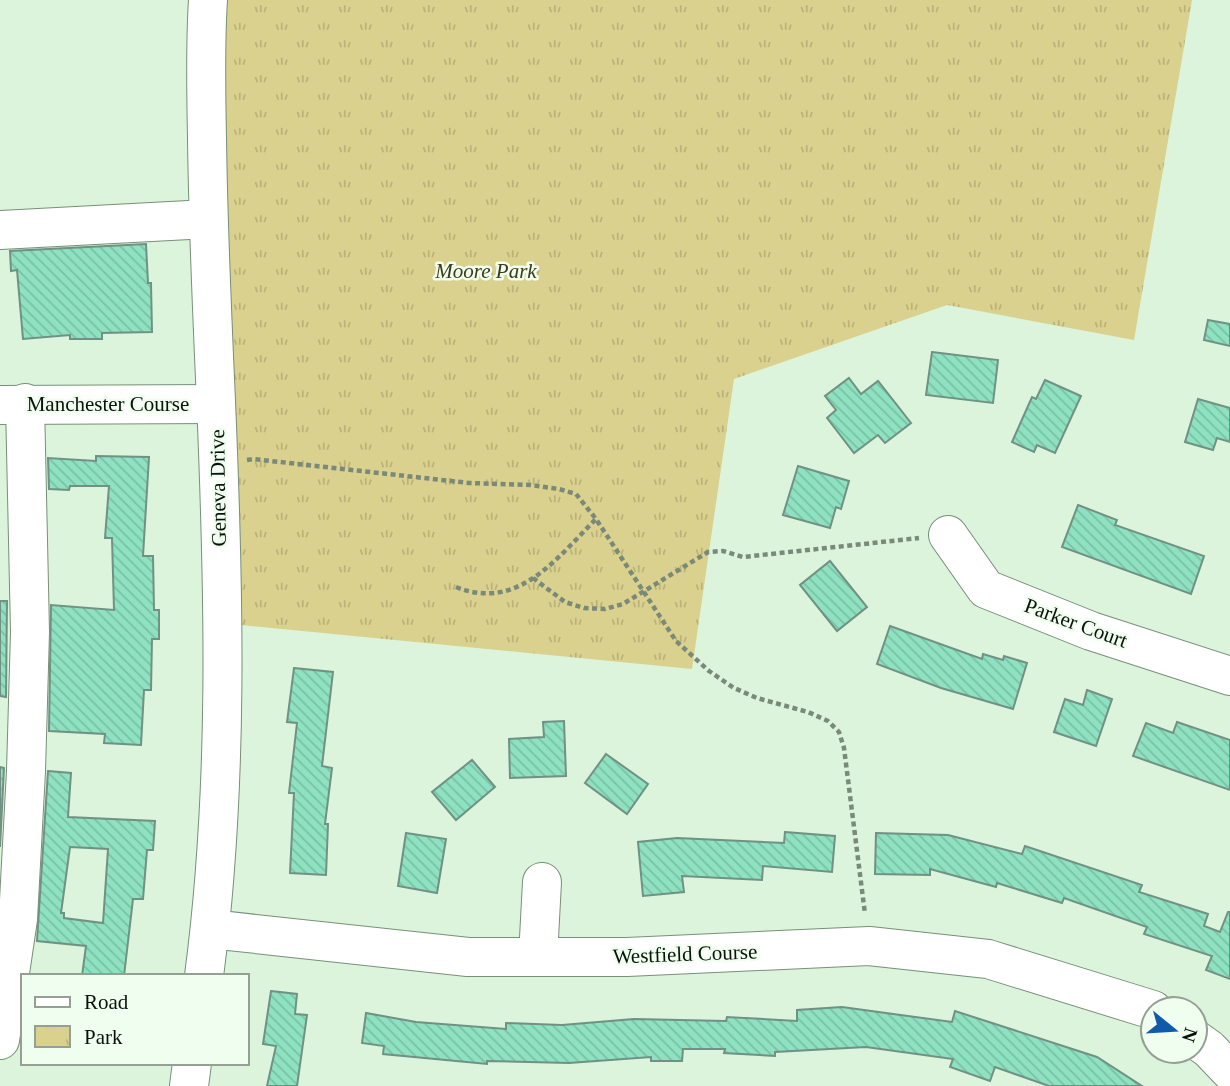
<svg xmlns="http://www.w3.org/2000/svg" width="1230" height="1086" font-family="Georgia,serif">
	<defs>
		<pattern id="park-tufts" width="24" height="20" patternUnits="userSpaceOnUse" patternTransform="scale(1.75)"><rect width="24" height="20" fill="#dad18e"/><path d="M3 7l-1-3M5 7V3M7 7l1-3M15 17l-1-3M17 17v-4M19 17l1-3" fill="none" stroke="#bab279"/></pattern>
		<pattern id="building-back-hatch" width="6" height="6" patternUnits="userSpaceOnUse" patternTransform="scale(1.75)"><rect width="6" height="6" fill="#8ee2c1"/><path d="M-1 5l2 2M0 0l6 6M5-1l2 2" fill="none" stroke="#79c1a4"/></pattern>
	</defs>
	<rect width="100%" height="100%" fill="#dbf4db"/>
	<path fill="url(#park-tufts)" d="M 222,0 L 1192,0 L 1134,340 L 947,305 L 734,379 L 692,669 L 230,624 Z"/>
	<g fill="url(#building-back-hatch)" stroke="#709183" stroke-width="2" fill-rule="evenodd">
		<path d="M 146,244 L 148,283 L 151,283 L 152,332 L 102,333 L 102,339 L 70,339 L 70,335 L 23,339 L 17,270 L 11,271 L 10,251 Z"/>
		<path d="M 1208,320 L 1230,324 L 1230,346 L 1204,340 Z"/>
		<path d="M 932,352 L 998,360 L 993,403 L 926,395 Z"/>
		<path d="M 849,378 L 861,394 L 878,381 L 911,423 L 885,443 L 878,435 L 854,453 L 827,418 L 836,410 L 825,396 Z"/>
		<path d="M 1045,380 L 1081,396 L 1055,453 L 1037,445 L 1034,452 L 1012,442 L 1032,397 L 1036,399 Z"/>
		<path d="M 1198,399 L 1230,408 L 1230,442 L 1217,438 L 1213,450 L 1185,442 Z"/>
		<path d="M 96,456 L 149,457 L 143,556 L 153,556 L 154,610 L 159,610 L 159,639 L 152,639 L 151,690 L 144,690 L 141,745 L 104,743 L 105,734 L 49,731 L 51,605 L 114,610 L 112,538 L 105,538 L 109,486 L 70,486 L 69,490 L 49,489 L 48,458 L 96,461 Z"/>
		<path d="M 798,466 L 849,481 L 841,509 L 836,507 L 830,528 L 783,515 Z"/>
		<path d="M 1078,505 L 1117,520 L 1115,525 L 1204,556 L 1191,594 L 1062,547 Z"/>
		<path d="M 830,561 L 867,607 L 837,631 L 800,585 Z"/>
		<path d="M 0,601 L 7,601 L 6,697 L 0,696 Z"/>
		<path d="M 890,626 L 982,659 L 983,654 L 1003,660 L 1004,656 L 1027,663 L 1013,709 L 941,688 L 877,664 Z"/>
		<path d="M 294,668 L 333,672 L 322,766 L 332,768 L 325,824 L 328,824 L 326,875 L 290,873 L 294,793 L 289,793 L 297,723 L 287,722 Z"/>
		<path d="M 1087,690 L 1112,699 L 1096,746 L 1054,732 L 1065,699 L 1083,705 Z"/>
		<path d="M 564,721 L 566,776 L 510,778 L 509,739 L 544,737 L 543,722 Z"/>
		<path d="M 1177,722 L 1230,740 L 1230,790 L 1133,756 L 1146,723 L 1173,733 Z"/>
		<path d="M 606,754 L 648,784 L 627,814 L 585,783 Z"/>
		<path d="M 472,760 L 495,787 L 456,820 L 432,792 Z"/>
		<path d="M 0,767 L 4,768 L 0,847 Z"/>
		<path d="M 48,771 L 71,773 L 68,817 L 155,821 L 153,850 L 147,850 L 143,899 L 133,899 L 124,976 L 82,976 L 86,946 L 37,941 ZM 70,847 L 108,849 L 103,923 L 64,918 L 64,913 L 61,913 Z"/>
		<path d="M 785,832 L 835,836 L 832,872 L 763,866 L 762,880 L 682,876 L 684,892 L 643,896 L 638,842 L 677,838 L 784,843 Z"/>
		<path d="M 406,833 L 446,839 L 437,893 L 398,886 Z"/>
		<path d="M 876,833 L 948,835 L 1022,854 L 1025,846 L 1142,885 L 1139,892 L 1208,914 L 1204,926 L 1220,932 L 1228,912 L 1230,912 L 1230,979 L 1206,970 L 1212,956 L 1144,934 L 1147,927 L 1064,898 L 1062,903 L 997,883 L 996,887 L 930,869 L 930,875 L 875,874 Z"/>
		<path d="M 271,991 L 297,994 L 295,1014 L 307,1015 L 297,1086 L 267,1086 L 276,1046 L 263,1044 Z"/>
		<path d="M 842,1007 L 952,1022 L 955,1011 L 1097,1057 L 1142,1086 L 1049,1086 L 995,1067 L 990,1081 L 950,1067 L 953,1059 L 866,1047 L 775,1052 L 775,1056 L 724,1053 L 725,1049 L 683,1049 L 682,1061 L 651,1061 L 651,1057 L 569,1063 L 487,1061 L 487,1064 L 383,1054 L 384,1046 L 362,1043 L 366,1013 L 416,1022 L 506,1029 L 506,1023 L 562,1025 L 634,1019 L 726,1021 L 727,1017 L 797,1021 L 797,1010 Z"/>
	</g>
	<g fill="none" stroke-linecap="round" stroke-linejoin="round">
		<g stroke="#788f78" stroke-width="40">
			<g id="minor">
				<path d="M 0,230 L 208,219"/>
				<path d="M 0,405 L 216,404"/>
				<path d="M 948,535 L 986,589 L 1091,631 L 1230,676"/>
				<path d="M 210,929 L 468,957 L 627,957 L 869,946 L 988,959 L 1153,1010"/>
				<path d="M 538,957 L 542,882"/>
				<path d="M 204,976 C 229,786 224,592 216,401 C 212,313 208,225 207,137 C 206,91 205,46 208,0"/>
				<path d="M 1195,1039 L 1209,1049 L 1230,1071"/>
				<path d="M 0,1040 L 18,919 L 26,771 L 30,632 L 25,403"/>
				<path d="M 189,1086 L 192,1063"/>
			</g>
		</g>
		<g stroke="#798a79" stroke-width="4.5" stroke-dasharray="5 3.5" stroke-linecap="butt">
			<path d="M 247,460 L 253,459 L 469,483 L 530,485 L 559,489 L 576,494 L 596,519 L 676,641 L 709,671 L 734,688 L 757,698 L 808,712 L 828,721 L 839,732 L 844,748 L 865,914"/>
			<path d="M 533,578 L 565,602 L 584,608 L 605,609 L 623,604 L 708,552 L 723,551 L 743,557 L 919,538"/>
			<path d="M 456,587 C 518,612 557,558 596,519"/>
		</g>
		<use href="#minor" stroke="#fff" stroke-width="38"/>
	</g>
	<g text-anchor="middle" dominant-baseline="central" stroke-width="5" stroke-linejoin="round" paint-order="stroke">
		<g font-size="21" font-style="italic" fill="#3e3a1a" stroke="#effeef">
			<text x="486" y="271">Moore Park</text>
		</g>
		<g font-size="21" fill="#0a120a" stroke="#effeef">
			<text x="108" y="404">Manchester Course</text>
			<text transform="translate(218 488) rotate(-91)">Geneva Drive</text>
			<text transform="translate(1076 623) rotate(20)">Parker Court</text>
			<text transform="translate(685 954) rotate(-2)">Westfield Course</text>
		</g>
	</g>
	<rect x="21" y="974" width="228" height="91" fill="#effeef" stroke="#93a093" stroke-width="2"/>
	<rect x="35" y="997" width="35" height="10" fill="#ffffff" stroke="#93a093" stroke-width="2"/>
	<text x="84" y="1009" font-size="21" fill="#0a120a">Road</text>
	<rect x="35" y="1026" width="35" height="21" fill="url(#park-tufts)" stroke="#93a093" stroke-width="2"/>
	<text x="84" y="1044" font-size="21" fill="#0a120a">Park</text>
	<g transform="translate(1174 1030) rotate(108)"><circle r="33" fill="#effeef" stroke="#93a093" stroke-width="2"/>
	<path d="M0-5L12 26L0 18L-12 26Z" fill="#115aaa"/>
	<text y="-10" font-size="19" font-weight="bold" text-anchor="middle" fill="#0a120a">N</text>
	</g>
</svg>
